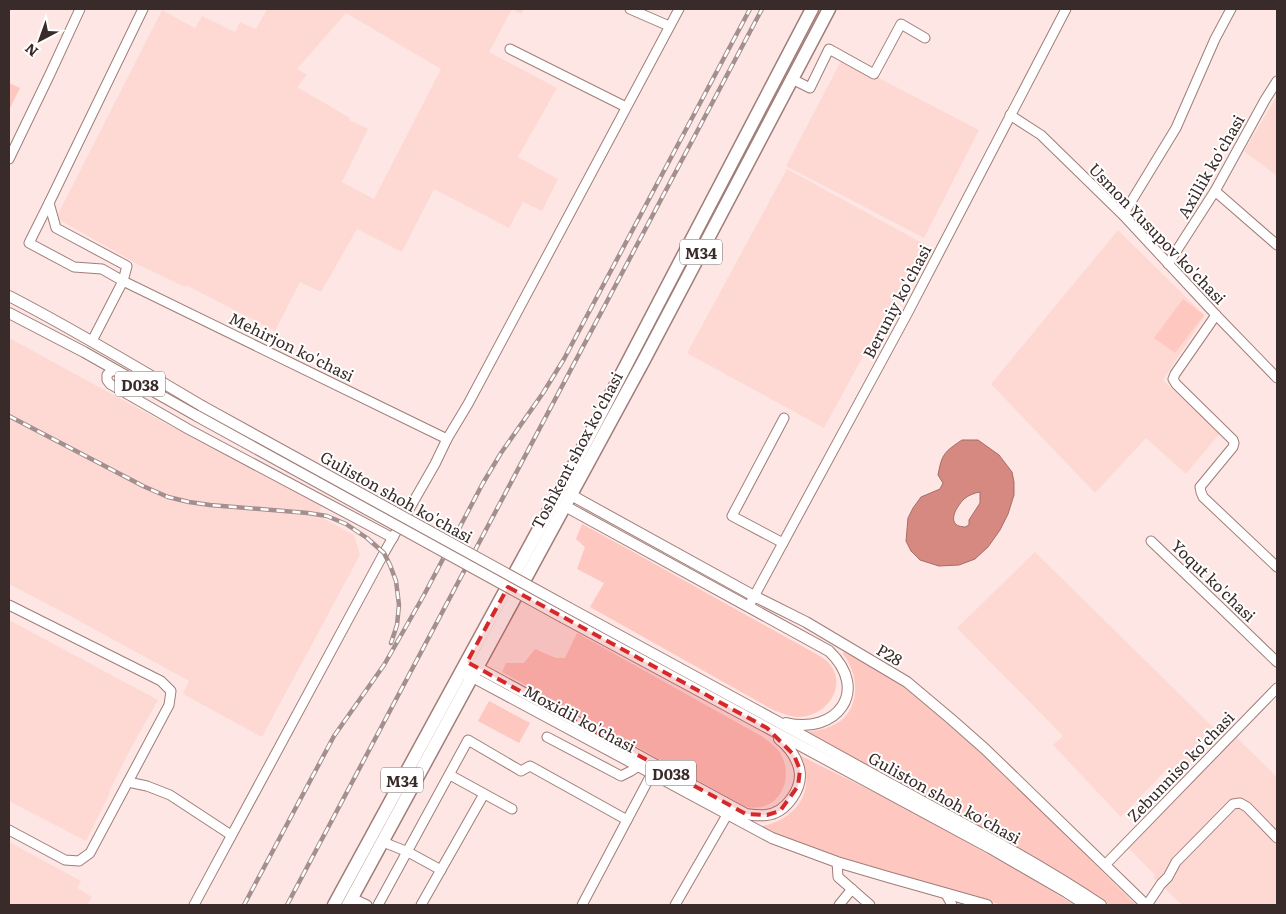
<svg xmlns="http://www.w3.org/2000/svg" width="1286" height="914" font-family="Literata,serif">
	<rect width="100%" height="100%" fill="#fde6e3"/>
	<g fill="#fed9d4" fill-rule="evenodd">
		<path d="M 267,9 L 524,9 L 521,14 L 512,9 L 489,52 L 557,88 L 518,157 L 558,179 L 542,211 L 523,202 L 509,228 L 434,189 L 402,252 L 357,229 L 321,292 L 300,282 L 275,331 L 186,285 L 185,287 L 141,266 L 56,218 L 162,10 L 195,28 L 202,16 L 235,32 L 240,22 L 256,29 ZM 346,13 L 441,69 L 374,199 L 342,182 L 368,129 L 349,120 L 350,118 L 297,87 L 307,75 L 297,69 Z"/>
		<path d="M 842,59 L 979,130 L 924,238 L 786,166 Z"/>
		<path d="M 1277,96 L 1277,176 L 1244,151 Z"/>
		<path d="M 787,169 L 924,244 L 824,428 L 687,353 Z"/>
		<path d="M 1118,230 L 1205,316 L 1163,380 L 1220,433 L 1186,474 L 1146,438 L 1095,493 L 991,384 Z"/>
		<path d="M 9,338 L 176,429 L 178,428 L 322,503 L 319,516 L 354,535 L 360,555 L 262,737 L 183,694 L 189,681 L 72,617 L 9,584 Z"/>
		<path d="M 1035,552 L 1219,733 L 1177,774 L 1169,767 L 1121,817 L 1053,745 L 1063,736 L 957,628 Z"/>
		<path d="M 9,620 L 158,700 L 131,748 L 109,792 L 110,793 L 86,841 L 9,801 Z"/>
		<path d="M 1235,736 L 1277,777 L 1277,905 L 1182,905 L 1153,877 L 1155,875 L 1127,847 Z"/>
		<path d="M 9,842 L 81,881 L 77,888 L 92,897 L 87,905 L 9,905 Z"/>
	</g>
	<g fill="#fec7c0">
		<path d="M 9,83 L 20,88 L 9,110 Z"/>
		<path d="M 1183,299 L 1204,315 L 1175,353 L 1154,338 Z"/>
		<path d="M 582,524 L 635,553 L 818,655 C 821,657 825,659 828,662 C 849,685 827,717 798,717 C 790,717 783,713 775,711 L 590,607 L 604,583 L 577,569 L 585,547 L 576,539 Z"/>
		<path d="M 577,633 L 763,737 C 769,742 776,746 780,753 C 795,777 780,813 748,807 C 745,807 741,804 737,802 L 502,672 L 506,663 L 524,663 L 535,649 L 556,658 L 565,658 Z"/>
		<path d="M 836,645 L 906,688 L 984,755 L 1136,905 L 1110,905 L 1093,894 L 1016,848 L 909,787 L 804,732 C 818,731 833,728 844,718 C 861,700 857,672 843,654 L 844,651 Z"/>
		<path d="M 489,701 L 530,723 L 519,743 L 478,721 Z"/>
		<path d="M 801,756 L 908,809 L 1037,882 L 1074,905 L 1002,905 L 938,888 L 772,835 L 758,827 C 795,821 817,793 801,756 Z"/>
	</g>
	<path fill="#d58981" stroke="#a66d67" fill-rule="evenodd" d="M 962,440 L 978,440 L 999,455 L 1012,472 L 1014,482 L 1014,495 L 1008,514 L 1000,530 L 988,547 L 975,559 L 959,565 L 939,566 L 920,560 L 911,551 L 906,541 L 908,518 L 913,508 L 921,497 L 940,489 L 943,483 L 938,475 C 942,454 944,452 962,440 ZM 980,492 L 980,503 L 969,520 L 969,525 L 965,527 C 964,527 957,526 957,525 C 948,519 959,504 964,499 C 969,495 974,493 980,492 Z"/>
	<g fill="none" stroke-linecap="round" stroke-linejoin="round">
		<g stroke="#a07d79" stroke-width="11">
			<g id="minor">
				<path d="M 630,9 L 669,26"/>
				<path d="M 510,49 L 626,107"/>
				<path d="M 792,79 L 810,88 L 829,49 L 874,74 L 901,24 L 925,38"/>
				<path d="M 1010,115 L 1041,135 L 1123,215 L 1216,315 L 1277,378"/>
				<path d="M 9,159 L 50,74 L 80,9"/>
				<path d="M 1215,191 L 1277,245"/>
				<path d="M 49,203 L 29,243 L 74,267 L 102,269 L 123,281 L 447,439"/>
				<path d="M 1123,215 L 1176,128 L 1215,39 L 1231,9"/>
				<path d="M 1168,264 L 1215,191 L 1265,100 L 1277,81"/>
				<path d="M 1216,315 L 1175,374 L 1173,379 L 1176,384 L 1233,440 L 1234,443 L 1233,447 L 1200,487 L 1201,492 L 1203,497 L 1277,567"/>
				<path d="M 92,341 L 123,281 L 127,266 L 56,228 L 49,203 L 143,9"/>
				<path d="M 118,371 L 111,371 L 107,375 L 107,380 L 110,384 L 188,429 L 393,538"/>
				<path d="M 1151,541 L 1220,607 L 1277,662"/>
				<path d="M 783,543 L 732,516 L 784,418"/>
				<path d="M 751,602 L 906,316 L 1066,9"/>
				<path d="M 9,605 L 161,681 L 171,691 L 169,705 L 90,853 L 79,861 L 65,860 L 9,830"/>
				<path d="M 547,737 L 621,776 L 631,771 L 638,766"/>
				<path d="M 450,775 L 512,809"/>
				<path d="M 128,782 L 147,786 L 170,795 L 231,835"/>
				<path d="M 383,842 L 408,852 L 441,870"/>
				<path d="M 837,862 L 838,877 L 870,905"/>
				<path d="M 1105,865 L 1277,688"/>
				<path d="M 946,894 L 952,905"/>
				<path d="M 352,898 L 367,905"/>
				<path d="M 194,905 L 384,553 L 435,464 L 447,439 L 468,404 L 679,9"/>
				<path d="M 378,905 L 468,740 L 521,771 L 530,766 L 627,820"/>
				<path d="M 421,905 L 484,794"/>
				<path d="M 582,905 L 652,773"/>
				<path d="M 675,905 L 727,815"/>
				<path d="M 839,905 L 852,889"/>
				<path d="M 1147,905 L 1161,884 L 1168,877 L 1176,862 L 1233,804 L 1240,803 L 1247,807 L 1277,838"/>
			</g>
		</g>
		<g stroke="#a07d79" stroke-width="12">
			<g id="major">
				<path d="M 9,296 C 75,330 138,368 202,406"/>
				<path d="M 9,313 L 84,352 L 197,416"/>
				<path d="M 571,495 L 754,596 L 806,622 L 907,682 L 951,719 L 985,749 L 1146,905"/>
				<path d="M 565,506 L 829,651 C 871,691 836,735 786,723"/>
				<path d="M 569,608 C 678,667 786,726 894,786 C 964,824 1035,861 1101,905"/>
				<path d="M 564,618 L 990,848 L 1066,892 L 1086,905"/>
				<path d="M 471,664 L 746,814 C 753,815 759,816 766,815 C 786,813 804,788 799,768 C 796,757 788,746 779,739"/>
				<path d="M 467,674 L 772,838 L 837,862 L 888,877 L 987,905"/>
			</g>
		</g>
		<g stroke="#a07d79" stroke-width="15">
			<g id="highway">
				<path d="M 334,905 L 576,461 L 812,9"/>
				<path d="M 348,905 L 643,362 L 829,9"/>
			</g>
		</g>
		<use href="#minor" stroke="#fff" stroke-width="9"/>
		<use href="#major" stroke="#fff" stroke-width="10"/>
		<use href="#highway" stroke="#fff" stroke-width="12"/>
		<g stroke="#a3908e" stroke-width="4.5">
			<g id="rail">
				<path d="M 9,416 L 143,486 L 168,497 L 189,502 L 210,505 L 308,513 L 327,516 L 346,524 L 367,538 L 384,553 L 390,565 L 396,581 L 399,605 L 397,625 L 391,643"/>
				<path d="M 244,905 L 334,736 L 384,665 L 424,595 L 483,483 L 501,453 L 543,393 L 564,359 L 750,9"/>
				<path d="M 287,905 L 762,9"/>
			</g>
		</g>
		<use href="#rail" stroke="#fff" stroke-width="2.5" stroke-dasharray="8" stroke-linecap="butt"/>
		<g stroke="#a07d79" stroke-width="12" stroke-linecap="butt">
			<g id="major-bridge">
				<path d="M 202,406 L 569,608"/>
				<path d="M 197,416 L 564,618"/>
			</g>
		</g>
		<use href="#major-bridge" stroke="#fff" stroke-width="10"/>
	</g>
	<path fill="#d62828" fill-opacity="0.2" stroke="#d62828" stroke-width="4" stroke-dasharray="10 6" stroke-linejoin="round" d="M 508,587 L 767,728 L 794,755 L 800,770 L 798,786 L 780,811 L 767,815 L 746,814 L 467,662 Z"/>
	<g text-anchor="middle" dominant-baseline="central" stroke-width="4" stroke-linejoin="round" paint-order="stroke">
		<g fill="#fff" stroke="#746b69" stroke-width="1">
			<rect x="680" y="239.5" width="42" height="25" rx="4"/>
			<rect x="115" y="371.5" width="50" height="25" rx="4"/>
			<rect x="646" y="760.5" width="50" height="25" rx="4"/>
			<rect x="381" y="767.5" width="42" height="25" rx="4"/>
		</g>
		<g font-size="15" font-weight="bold" fill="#392b29">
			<text x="701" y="252">M34</text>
			<text x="140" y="384">D038</text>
			<text x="671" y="773">D038</text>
			<text x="402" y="780">M34</text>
		</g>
		<g font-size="16" fill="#392b29" stroke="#fff">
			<text transform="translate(1210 166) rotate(-60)">Axillik ko'chasi</text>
			<text transform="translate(1158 233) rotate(46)">Usmon Yusupov ko'chasi</text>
			<text transform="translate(896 301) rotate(-62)">Beruniy ko'chasi</text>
			<text transform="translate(292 346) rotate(26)">Mehirjon ko'chasi</text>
			<text transform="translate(576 450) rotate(-62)">Toshkent shox ko'chasi</text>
			<text transform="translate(397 496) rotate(29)">Guliston shoh ko'chasi</text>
			<text transform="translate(1214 580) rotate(44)">Yoqut ko'chasi</text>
			<text transform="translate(890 654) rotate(31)">Р28</text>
			<text transform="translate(580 718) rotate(28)">Moxidil ko'chasi</text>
			<text transform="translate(1180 766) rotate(-46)">Zebunniso ko'chasi</text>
			<text transform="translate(945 797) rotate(29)">Guliston shoh ko'chasi</text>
		</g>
	</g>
	<rect width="1286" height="914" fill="none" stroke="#392b29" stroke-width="20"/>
	<g transform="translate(40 40) rotate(221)" stroke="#ffffff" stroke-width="4" paint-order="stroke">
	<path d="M0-4L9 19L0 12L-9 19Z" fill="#392b29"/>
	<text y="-8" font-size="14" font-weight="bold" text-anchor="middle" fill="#392b29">N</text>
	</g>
</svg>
